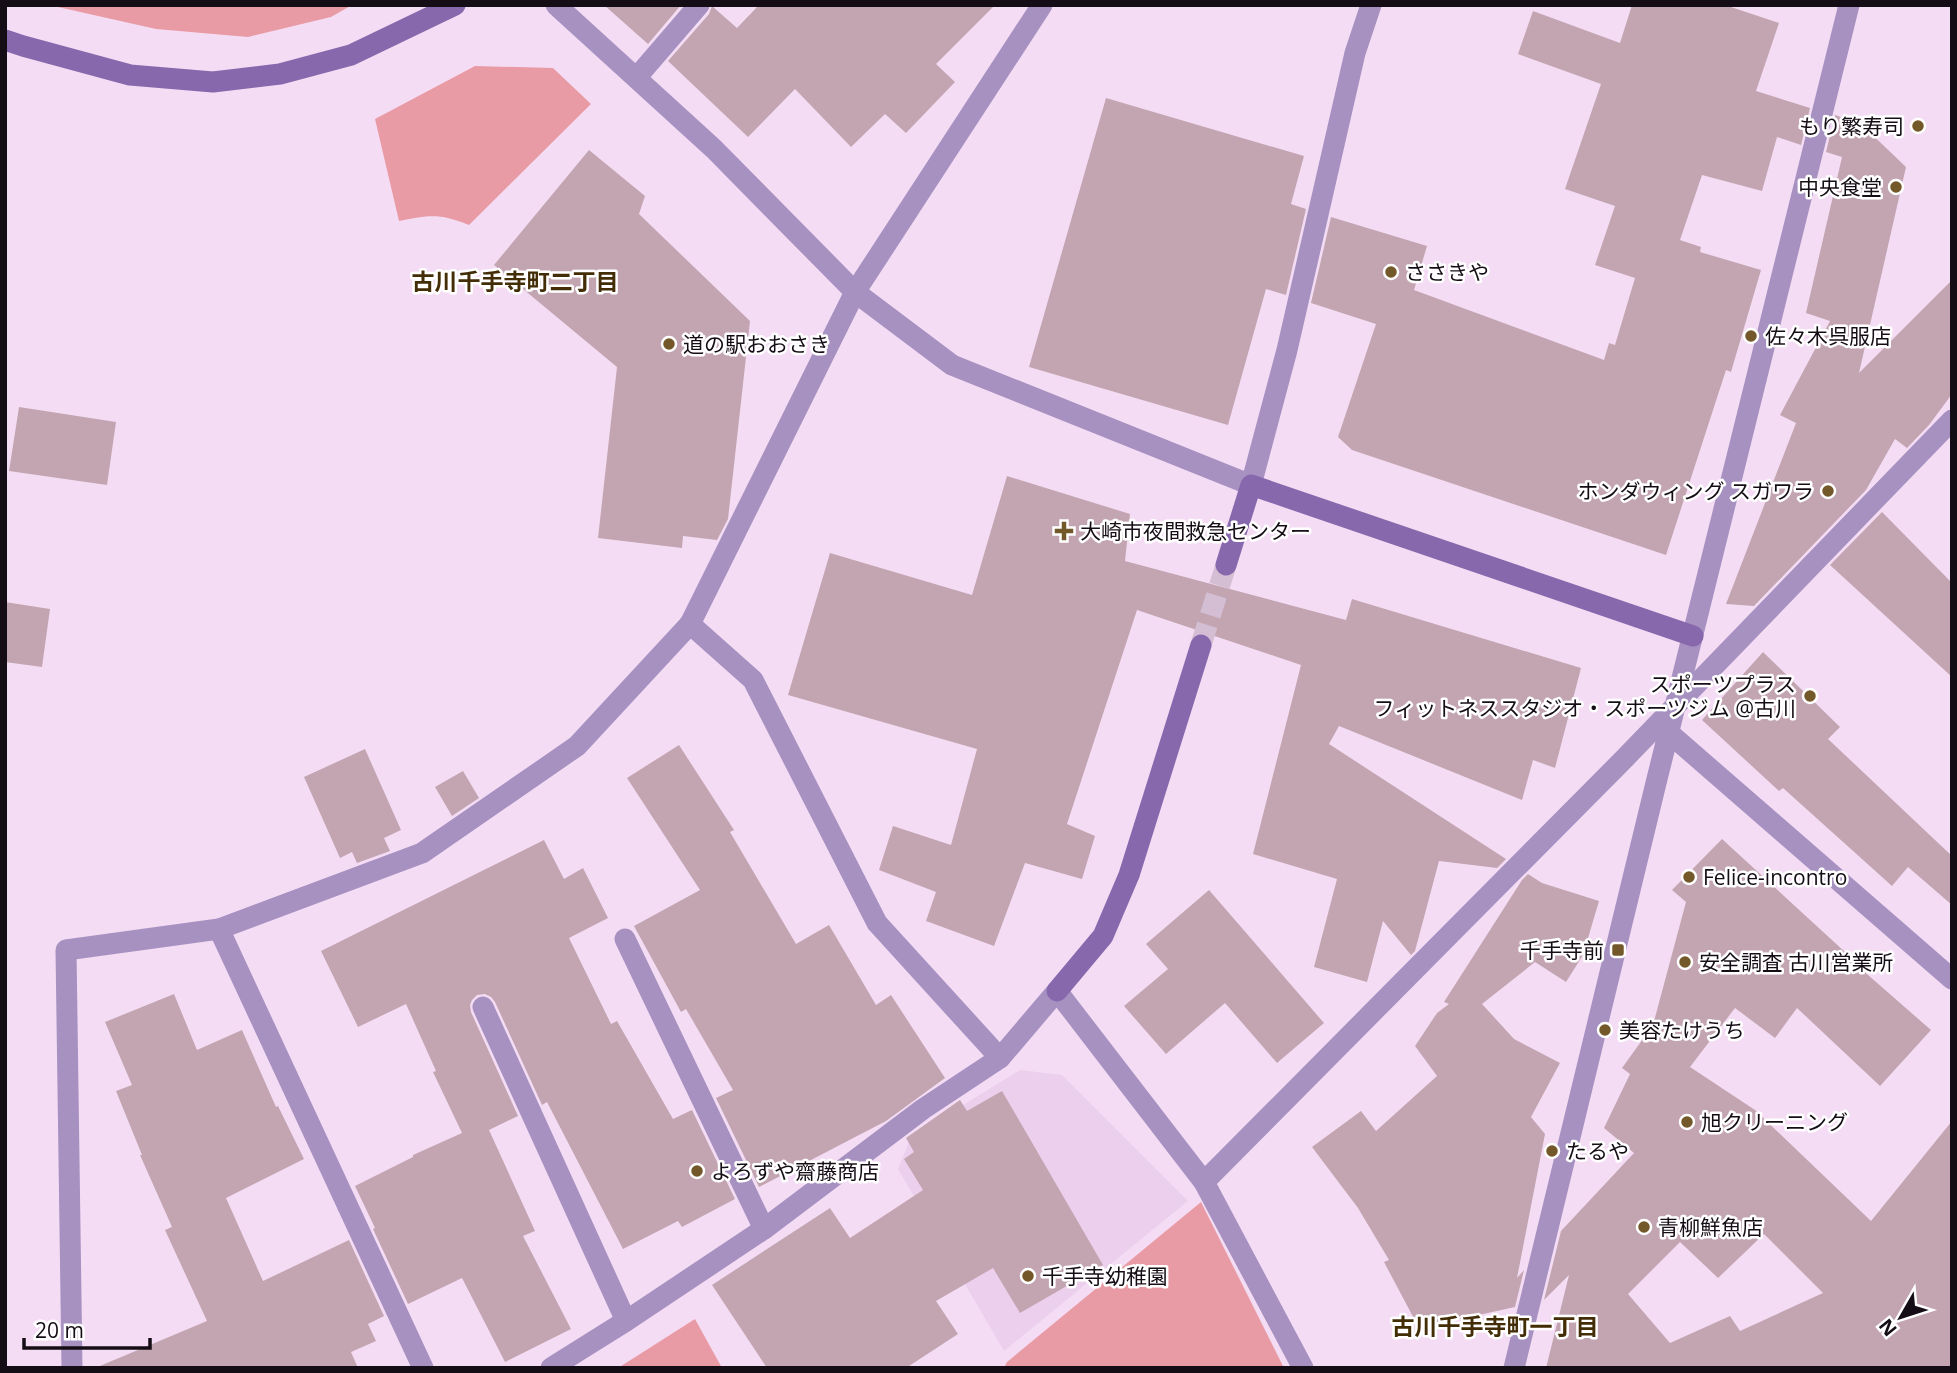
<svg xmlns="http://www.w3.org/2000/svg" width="1957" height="1373" font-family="'Open Sans','Noto Sans JP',sans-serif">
	<rect width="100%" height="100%" fill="#f4ddf4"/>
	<path fill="#eccfec" d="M 1020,1070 L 1062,1075 L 1188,1201 L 1004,1351 L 898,1169 L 911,1137 Z"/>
	<g fill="#e89ba5">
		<path d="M 49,5 L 352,5 L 331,17 L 248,37 L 156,29 Z"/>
		<path d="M 475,66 L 553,68 L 591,104 L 469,225 C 439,213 430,215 399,221 L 375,119 Z"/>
		<path d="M 1201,1202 L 1284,1368 L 1004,1368 L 1007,1362 Z"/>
		<path d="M 695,1319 L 722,1368 L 618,1368 Z"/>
	</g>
	<g fill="#c3a5b2" fill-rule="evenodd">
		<path d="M 604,5 L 681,5 L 648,44 Z"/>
		<path d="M 759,5 L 995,5 L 936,64 L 955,82 L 906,133 L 885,114 L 851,147 L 795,89 L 748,137 L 668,61 L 709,14 L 712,6 L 737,28 Z"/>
		<path d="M 1632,5 L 1725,5 L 1779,23 L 1756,91 L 1810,108 L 1801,145 L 1777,137 L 1762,191 L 1702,175 L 1680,240 L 1701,247 L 1700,252 L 1761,270 L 1731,372 L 1726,370 L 1666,555 L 1352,450 L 1338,437 L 1376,324 L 1311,303 L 1331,217 L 1427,246 L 1414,290 L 1604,360 L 1609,343 L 1615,345 L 1635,278 L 1595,265 L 1615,206 L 1565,189 L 1601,84 L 1518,54 L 1533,11 L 1620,43 Z"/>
		<path d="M 1106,98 L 1304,156 L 1291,204 L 1306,209 L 1286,295 L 1266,289 L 1228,425 L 1029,367 Z"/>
		<path d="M 1835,115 L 1861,124 L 1906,167 L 1859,373 L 1952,280 L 1952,394 L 1929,425 L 1907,448 L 1895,439 L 1866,490 L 1754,606 L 1726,604 L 1796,423 L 1780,415 L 1830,321 L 1806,313 L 1842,157 L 1826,152 Z"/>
		<path d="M 589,150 L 645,196 L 639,214 L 750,321 L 728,519 L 717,540 L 683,536 L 682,548 L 598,538 L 617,367 L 494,265 Z"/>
		<path d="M 19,407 L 116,422 L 107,485 L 9,471 Z"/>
		<path d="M 1007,476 L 1130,514 L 1125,561 L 1346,620 L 1352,599 L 1581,668 L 1555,768 L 1533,760 L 1522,800 L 1339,726 L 1329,744 L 1506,859 L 1497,868 L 1439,861 L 1415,951 L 1411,955 L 1383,921 L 1367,982 L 1314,967 L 1337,879 L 1253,854 L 1301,665 L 1137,610 L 1067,824 L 1095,836 L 1082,879 L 1025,863 L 994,946 L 926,921 L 936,892 L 879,870 L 893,826 L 951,845 L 977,749 L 788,695 L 830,553 L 972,595 Z"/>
		<path d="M 1882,512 L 1952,583 L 1952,677 L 1830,565 Z"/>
		<path d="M 5,602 L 50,609 L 42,667 L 5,662 Z"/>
		<path d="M 1763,652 L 1840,727 L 1828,739 L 1952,856 L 1952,905 L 1908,867 L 1892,886 L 1783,788 L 1779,791 L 1702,720 Z"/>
		<path d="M 679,745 L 734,830 L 730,832 L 796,944 L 829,925 L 876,1005 L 891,995 L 945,1078 L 886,1121 L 759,1187 L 716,1098 L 733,1090 L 686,1009 L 681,1012 L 634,926 L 700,890 L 627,778 Z"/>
		<path d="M 365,749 L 401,830 L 384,838 L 390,851 L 357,863 L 352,852 L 340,858 L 304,777 Z"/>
		<path d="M 463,771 L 479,798 L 452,816 L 435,787 Z"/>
		<path d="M 1722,839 L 1845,952 L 1844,954 L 1931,1030 L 1880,1086 L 1797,1008 L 1775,1038 L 1735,1008 L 1690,1067 L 1755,1110 L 1871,1221 L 1952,1121 L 1952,1368 L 1546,1368 L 1569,1275 L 1544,1300 L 1561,1231 L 1634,1153 L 1604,1128 L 1630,1074 L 1622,1068 L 1653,1025 L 1686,902 L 1672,890 ZM 1764,1234 L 1823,1293 L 1740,1331 L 1730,1316 L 1670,1343 L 1628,1294 L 1680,1242 L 1718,1278 Z"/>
		<path d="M 544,840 L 564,879 L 583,868 L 608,918 L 569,938 L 611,1024 L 617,1021 L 673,1119 L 692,1110 L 735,1199 L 682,1227 L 678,1221 L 623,1249 L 547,1102 L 542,1105 L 495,1002 L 491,997 L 485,994 L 477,995 L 472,1000 L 470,1005 L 471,1012 L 518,1116 L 489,1130 L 535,1231 L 523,1236 L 571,1329 L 505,1362 L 462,1278 L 408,1304 L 373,1229 L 375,1228 L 355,1186 L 413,1157 L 413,1155 L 462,1133 L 433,1072 L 436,1071 L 406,1004 L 358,1027 L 321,951 Z"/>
		<path d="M 1528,874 L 1542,883 L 1599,901 L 1583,955 L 1566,982 L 1535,962 L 1482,1004 L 1514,1039 L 1560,1063 L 1531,1117 L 1545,1134 L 1517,1278 L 1524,1270 L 1515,1307 L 1419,1328 L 1384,1262 L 1389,1260 L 1358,1208 L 1312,1147 L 1361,1111 L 1376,1131 L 1437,1076 L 1415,1046 L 1437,1013 L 1449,1004 L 1444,1002 L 1522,880 Z"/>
		<path d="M 1209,890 L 1324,1023 L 1277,1063 L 1225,1003 L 1166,1054 L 1124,1006 L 1168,969 L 1146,944 Z"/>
		<path d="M 174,994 L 197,1050 L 242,1030 L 276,1107 L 278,1106 L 304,1159 L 226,1198 L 263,1281 L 349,1240 L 384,1316 L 368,1324 L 376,1341 L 351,1352 L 358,1368 L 95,1368 L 207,1321 L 165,1230 L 172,1227 L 140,1155 L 142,1155 L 116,1091 L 132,1085 L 105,1022 Z"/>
		<path d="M 1002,1091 L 1103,1265 L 1020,1313 L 993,1268 L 936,1301 L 958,1334 L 906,1368 L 767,1368 L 712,1285 L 830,1208 L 850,1238 L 923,1190 L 904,1159 L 914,1152 L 906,1138 L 960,1100 L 967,1111 Z"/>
	</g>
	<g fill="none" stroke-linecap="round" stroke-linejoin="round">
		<path stroke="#d3bed3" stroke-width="21" stroke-dasharray="21 10" stroke-linecap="butt" d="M 1201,645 L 1226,565"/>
		<g stroke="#a691c1" stroke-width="21">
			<path d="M 556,5 L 714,149 L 855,292 L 952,365 L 1251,485 L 1287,350 L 1355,53 L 1371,5"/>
			<path d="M 637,77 L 699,5"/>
			<path d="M 1669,733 L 1952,979"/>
			<path d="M 219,929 L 423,1368"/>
			<path d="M 625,939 L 764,1229"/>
			<path d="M 483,1007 L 626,1321"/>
			<path d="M 1000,1058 L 877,923 L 753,680 L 690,624 L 855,292 L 1042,5"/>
			<path d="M 1204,1182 L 1626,757 L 1952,420"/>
			<path d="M 72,1368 L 66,950 L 219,929 L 422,853 L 577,746 L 690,624"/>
			<path d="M 551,1368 L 626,1321 L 764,1229 L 923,1109 L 1000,1058 L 1057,991 L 1204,1182 L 1303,1368"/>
			<path d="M 1514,1368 L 1656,783 L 1849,5"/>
		</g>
		<g stroke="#8768ad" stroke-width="21">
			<path d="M 5,40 L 23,46 L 130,75 L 213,82 L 280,74 L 351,55 L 455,5"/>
			<path d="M 1226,565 L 1251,485 L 1693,636"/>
			<path d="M 1057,991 L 1103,936 L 1129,875 L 1201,645"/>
		</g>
	</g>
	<g fill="#73582a" stroke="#fff" stroke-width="2.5">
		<circle cx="1918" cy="126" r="7"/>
		<circle cx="1896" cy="187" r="7"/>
		<circle cx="1391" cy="272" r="7"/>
		<circle cx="1751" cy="336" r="7"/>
		<circle cx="669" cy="344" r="7"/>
		<circle cx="1828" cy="491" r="7"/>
		<path d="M1060.5 520.5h7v7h7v7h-7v7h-7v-7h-7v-7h7z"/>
		<circle cx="1810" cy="696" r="7"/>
		<circle cx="1689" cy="877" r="7"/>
		<rect x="1611" y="943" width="14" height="14" rx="3.5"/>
		<circle cx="1685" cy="962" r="7"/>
		<circle cx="1605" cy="1030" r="7"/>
		<circle cx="1687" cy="1122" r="7"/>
		<circle cx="1552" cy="1151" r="7"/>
		<circle cx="697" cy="1171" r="7"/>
		<circle cx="1644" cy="1227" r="7"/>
		<circle cx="1028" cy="1276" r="7"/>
	</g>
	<g text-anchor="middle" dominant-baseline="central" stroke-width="5" stroke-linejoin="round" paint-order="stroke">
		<g font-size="21" fill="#150d15" stroke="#fff" text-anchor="start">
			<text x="1904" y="126" text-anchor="end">もり繁寿司</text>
			<text x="1882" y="187" text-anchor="end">中央食堂</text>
			<text x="1405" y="272">ささきや</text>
			<text x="1765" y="336">佐々木呉服店</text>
			<text x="683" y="344">道の駅おおさき</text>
			<text x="1814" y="491" text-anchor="end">ホンダウィング スガワラ</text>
			<text x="1080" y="531">大崎市夜間救急センター</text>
			<text x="1796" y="684" text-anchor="end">スポーツプラス<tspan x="1796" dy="24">フィットネススタジオ・スポーツジム @古川</tspan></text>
			<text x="1703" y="877">Felice-incontro</text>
			<text x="1604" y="950" text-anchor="end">千手寺前</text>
			<text x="1699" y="962">安全調査 古川営業所</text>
			<text x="1619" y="1030">美容たけうち</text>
			<text x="1701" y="1122">旭クリーニング</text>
			<text x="1566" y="1151">たるや</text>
			<text x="711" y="1171">よろずや齋藤商店</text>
			<text x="1658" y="1227">青柳鮮魚店</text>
			<text x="1042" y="1276">千手寺幼稚園</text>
		</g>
		<g font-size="23" font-weight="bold" fill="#422d06" stroke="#fff">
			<text x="515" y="281">古川千手寺町二丁目</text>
			<text x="1495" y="1326">古川千手寺町一丁目</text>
		</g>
	</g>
	<rect width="1957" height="1373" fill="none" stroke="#150d15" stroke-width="14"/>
	<g transform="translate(1901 1317) rotate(231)" stroke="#ffffff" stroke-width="5" paint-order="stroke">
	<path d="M0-5L12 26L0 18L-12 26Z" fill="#150d15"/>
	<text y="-10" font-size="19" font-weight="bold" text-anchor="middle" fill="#150d15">N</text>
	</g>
	<path d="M24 1338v10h126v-10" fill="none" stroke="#150d15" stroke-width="3.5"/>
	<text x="35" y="1338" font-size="21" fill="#150d15" stroke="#ffffff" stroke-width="5" paint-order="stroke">20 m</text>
</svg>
